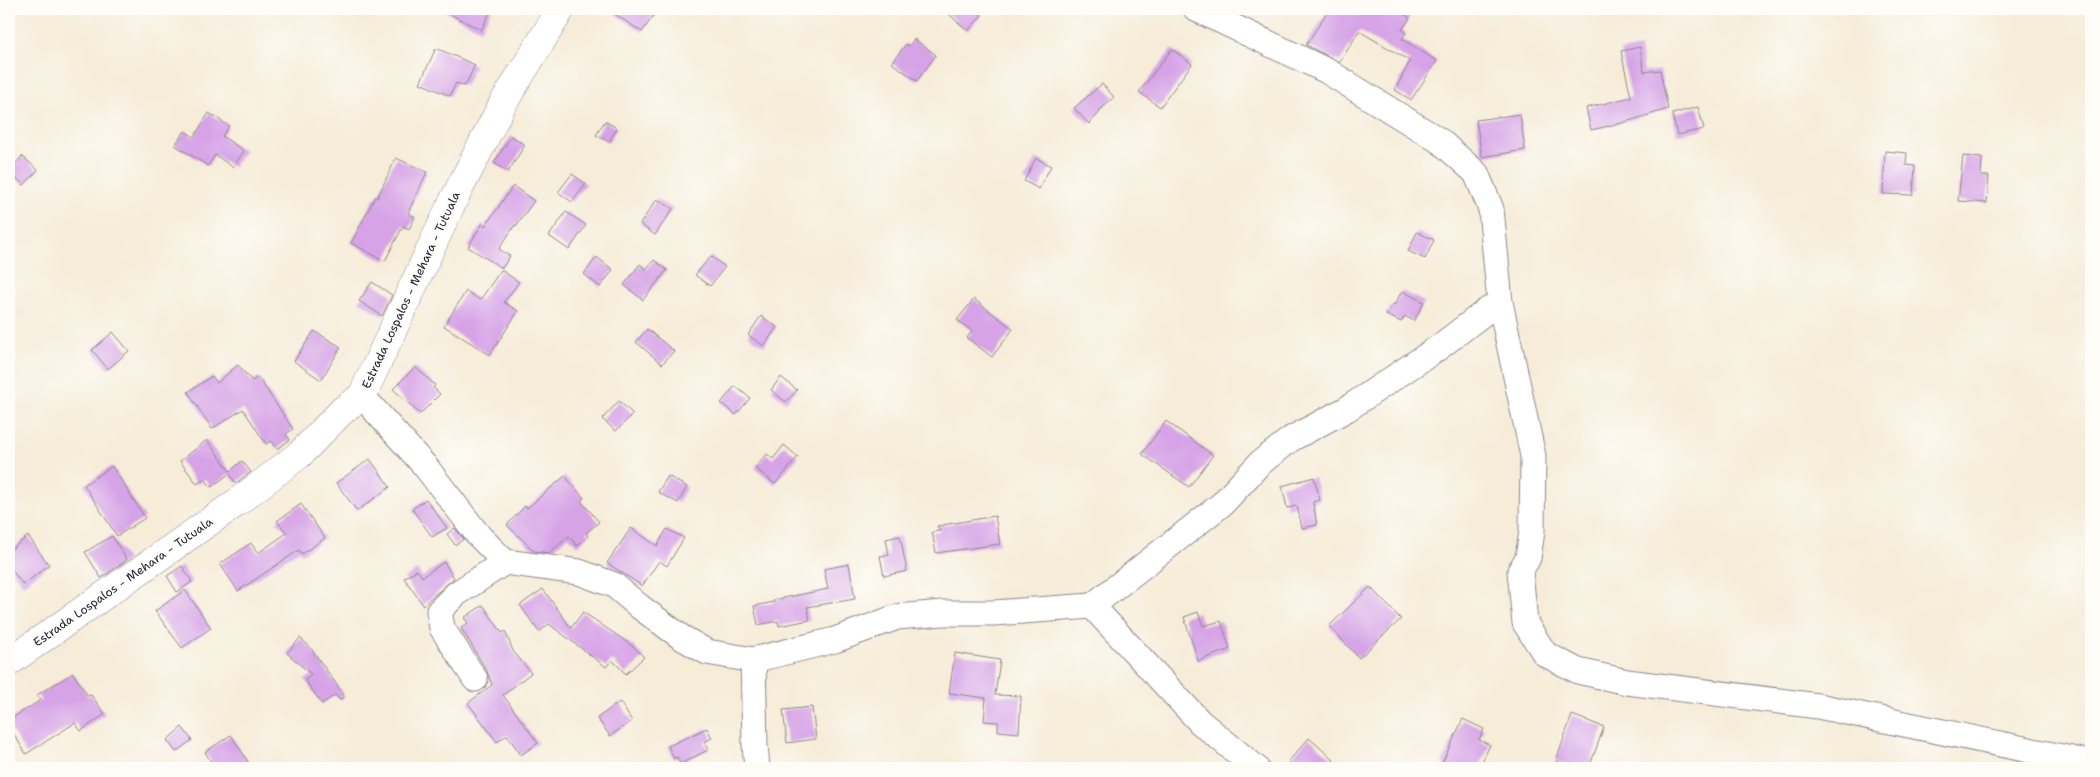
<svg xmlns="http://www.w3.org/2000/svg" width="2100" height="777" font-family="'Shantell Sans',sans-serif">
	<rect width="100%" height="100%" fill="#fdfcf7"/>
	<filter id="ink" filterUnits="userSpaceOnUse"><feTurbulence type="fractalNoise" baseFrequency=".02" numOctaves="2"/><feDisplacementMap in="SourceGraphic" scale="10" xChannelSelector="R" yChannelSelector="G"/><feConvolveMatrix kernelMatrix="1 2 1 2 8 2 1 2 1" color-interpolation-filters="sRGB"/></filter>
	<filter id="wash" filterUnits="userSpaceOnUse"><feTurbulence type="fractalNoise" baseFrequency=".0096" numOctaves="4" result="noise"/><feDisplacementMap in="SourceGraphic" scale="20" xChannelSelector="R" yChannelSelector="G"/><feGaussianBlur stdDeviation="1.12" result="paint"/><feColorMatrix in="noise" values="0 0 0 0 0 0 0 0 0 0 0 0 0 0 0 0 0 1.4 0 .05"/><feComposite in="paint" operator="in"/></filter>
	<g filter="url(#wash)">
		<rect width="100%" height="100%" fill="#f6ecd8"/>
		<g id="blocks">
			<g fill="#d6a3e7">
				<path d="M 440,9 L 492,9 L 481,30 Z"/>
				<path d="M 607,9 L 658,9 L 642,32 Z"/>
				<path d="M 943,9 L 975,9 L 982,15 L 968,31 Z"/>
				<path d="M 1329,9 L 1409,9 L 1405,15 L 1410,18 L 1402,30 L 1406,33 L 1402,39 L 1437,61 L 1411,100 L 1395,90 L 1410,61 L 1359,31 L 1340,62 L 1306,45 Z"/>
				<path d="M 914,39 L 936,55 L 917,81 L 892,63 L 906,44 L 909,46 Z"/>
				<path d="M 1640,47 L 1644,72 L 1660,70 L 1668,109 L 1622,123 L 1591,130 L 1586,108 L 1631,97 L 1621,51 Z"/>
				<path d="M 436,48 L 475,65 L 465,86 L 456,83 L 450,96 L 420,83 Z"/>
				<path d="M 1172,49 L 1192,64 L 1160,107 L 1139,92 Z"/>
				<path d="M 1102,84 L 1114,97 L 1099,111 L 1100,112 L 1089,124 L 1074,108 Z"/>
				<path d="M 1698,107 L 1704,129 L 1677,135 L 1672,114 Z"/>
				<path d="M 209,113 L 229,126 L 222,136 L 244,151 L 233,167 L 215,155 L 208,166 L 175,145 L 185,131 L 194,137 Z"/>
				<path d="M 1520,114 L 1525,150 L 1482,157 L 1476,120 Z"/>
				<path d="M 605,121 L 617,128 L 609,142 L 596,135 Z"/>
				<path d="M 511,136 L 525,145 L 508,172 L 494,163 Z"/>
				<path d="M 1885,151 L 1907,153 L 1906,165 L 1915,166 L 1913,195 L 1883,194 Z"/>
				<path d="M 22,156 L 38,170 L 24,185 L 9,172 Z"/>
				<path d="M 1963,156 L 1982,158 L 1981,176 L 1989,176 L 1987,203 L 1958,201 Z"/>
				<path d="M 396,158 L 427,172 L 408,213 L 415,217 L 409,229 L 403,226 L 385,261 L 351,243 L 375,197 L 377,198 Z"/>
				<path d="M 1036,158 L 1051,166 L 1039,189 L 1024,181 Z"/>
				<path d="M 572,174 L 586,184 L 572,202 L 558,192 Z"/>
				<path d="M 513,186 L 534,201 L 516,226 L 515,225 L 499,249 L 510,256 L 502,268 L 468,247 L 482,224 L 485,226 Z"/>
				<path d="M 657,199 L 673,209 L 655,235 L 640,224 Z"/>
				<path d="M 566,212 L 586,225 L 569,250 L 549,236 Z"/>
				<path d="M 1417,232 L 1434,240 L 1425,259 L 1408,251 Z"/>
				<path d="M 711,256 L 725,267 L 710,286 L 695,275 Z"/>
				<path d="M 597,257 L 613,270 L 600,287 L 584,274 Z"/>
				<path d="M 654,260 L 667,270 L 643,300 L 624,285 L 640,264 L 646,269 Z"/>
				<path d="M 501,270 L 519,282 L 504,302 L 518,311 L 490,355 L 444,326 L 466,291 L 480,300 Z"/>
				<path d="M 372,282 L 392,295 L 382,316 L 359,301 Z"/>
				<path d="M 1402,291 L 1424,302 L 1414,321 L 1405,316 L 1401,322 L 1386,315 L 1392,305 L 1395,304 Z"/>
				<path d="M 974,299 L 1013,329 L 992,357 L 967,338 L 972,331 L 957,320 Z"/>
				<path d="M 761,316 L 777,327 L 764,346 L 748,335 Z"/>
				<path d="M 647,329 L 674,351 L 662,364 L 636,342 Z"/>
				<path d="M 314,331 L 341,347 L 321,380 L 294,361 Z"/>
				<path d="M 113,332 L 129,351 L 108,369 L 92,350 Z"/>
				<path d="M 238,365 L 252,381 L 258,377 L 293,429 L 286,434 L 290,440 L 277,449 L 272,441 L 266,444 L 243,409 L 212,429 L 188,392 L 212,376 L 217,383 Z"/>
				<path d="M 415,367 L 435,385 L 433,387 L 440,394 L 420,414 L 393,389 Z"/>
				<path d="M 781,377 L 797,390 L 786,402 L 771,390 Z"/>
				<path d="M 735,386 L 750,398 L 736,415 L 721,403 Z"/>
				<path d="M 619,401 L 633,414 L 616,431 L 602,419 Z"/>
				<path d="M 1166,421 L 1213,455 L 1189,487 L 1142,454 Z"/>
				<path d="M 207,440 L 230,471 L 242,461 L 251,472 L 236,483 L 229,474 L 211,487 L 205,479 L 197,484 L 180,461 Z"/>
				<path d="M 784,445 L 798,457 L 775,484 L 755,468 L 767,454 L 773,459 Z"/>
				<path d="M 370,459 L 390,487 L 357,511 L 336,483 Z"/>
				<path d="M 112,466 L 145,518 L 117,536 L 84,485 Z"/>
				<path d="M 565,476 L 584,498 L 581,501 L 599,522 L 586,533 L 588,536 L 577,546 L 569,536 L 549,553 L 534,551 L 507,525 L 525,506 L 527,508 Z"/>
				<path d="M 668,476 L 687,487 L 678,503 L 658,492 Z"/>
				<path d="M 1314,477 L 1320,500 L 1313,502 L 1317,525 L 1302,528 L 1297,506 L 1287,508 L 1282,486 Z"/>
				<path d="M 426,499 L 447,528 L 432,537 L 412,509 Z"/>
				<path d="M 301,504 L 325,538 L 302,554 L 299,550 L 238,591 L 220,564 L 251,543 L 258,553 L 287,533 L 277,521 Z"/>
				<path d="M 995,516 L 1000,544 L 936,553 L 932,532 L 940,531 L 937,526 Z"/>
				<path d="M 455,528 L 464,539 L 455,545 L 447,534 Z"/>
				<path d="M 631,528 L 657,546 L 667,529 L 684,538 L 667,566 L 659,561 L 642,586 L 607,563 Z"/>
				<path d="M 28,536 L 49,565 L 23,585 L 9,566 L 9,551 Z"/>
				<path d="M 112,536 L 127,560 L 101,578 L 85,552 Z"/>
				<path d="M 900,536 L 907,571 L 884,576 L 880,556 L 889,555 L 886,539 Z"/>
				<path d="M 444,562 L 454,578 L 423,605 L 404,578 L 417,570 L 422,577 Z"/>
				<path d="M 849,564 L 855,599 L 807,607 L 810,620 L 779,626 L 778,621 L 758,625 L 754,606 L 774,602 L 774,600 L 828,589 L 824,569 Z"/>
				<path d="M 182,566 L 192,582 L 177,592 L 167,576 Z"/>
				<path d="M 1370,587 L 1401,619 L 1359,658 L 1329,626 Z"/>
				<path d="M 543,589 L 571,628 L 583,612 L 634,647 L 644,657 L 626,674 L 612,660 L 606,667 L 549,624 L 539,632 L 520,605 Z"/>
				<path d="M 185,590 L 211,628 L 182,648 L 155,611 Z"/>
				<path d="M 483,605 L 502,633 L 505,631 L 513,651 L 531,673 L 503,695 L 538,743 L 521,755 L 507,735 L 497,742 L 468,703 L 492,685 L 487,671 L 461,628 L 468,623 L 464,618 Z"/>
				<path d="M 1198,612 L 1203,626 L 1221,621 L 1230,649 L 1198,661 L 1184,617 Z"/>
				<path d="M 300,638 L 310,647 L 341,691 L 344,697 L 340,700 L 335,695 L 322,704 L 305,680 L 312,675 L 287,653 Z"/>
				<path d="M 955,653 L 1000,660 L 995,695 L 1021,696 L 1019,733 L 998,731 L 998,722 L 984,721 L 986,698 L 949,693 Z"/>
				<path d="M 73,673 L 88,696 L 91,695 L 105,714 L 81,731 L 75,723 L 26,754 L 9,726 L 9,720 L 41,700 L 37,695 Z"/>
				<path d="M 620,702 L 632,721 L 610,736 L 597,718 Z"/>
				<path d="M 812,707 L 816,739 L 787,743 L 783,710 Z"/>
				<path d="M 1572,715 L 1604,727 L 1589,768 L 1577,768 L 1556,761 Z"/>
				<path d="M 1463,719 L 1484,729 L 1479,740 L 1490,745 L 1479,768 L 1442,768 L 1444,764 L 1442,763 Z"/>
				<path d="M 182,727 L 192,740 L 176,752 L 167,740 Z"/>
				<path d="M 707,728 L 712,738 L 704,742 L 708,750 L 680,764 L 677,757 L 674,759 L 668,746 Z"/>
				<path d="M 231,735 L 252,768 L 215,768 L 205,752 Z"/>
				<path d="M 1309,738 L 1334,760 L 1327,768 L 1295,768 L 1288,762 Z"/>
			</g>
		</g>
	</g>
	<g filter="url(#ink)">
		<use href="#blocks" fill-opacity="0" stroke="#8c878a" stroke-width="1"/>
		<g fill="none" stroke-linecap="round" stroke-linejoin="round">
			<g stroke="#8c878a" stroke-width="27">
				<g id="minor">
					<path d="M 1196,9 L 1327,71 L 1440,141 L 1476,173 L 1491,209 L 1500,302 L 1533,456 L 1532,531 L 1528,558 L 1520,571 L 1525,623 L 1545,654 L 1578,671 L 1627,682 L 1818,706 L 2091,763"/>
					<path d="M 362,396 L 425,466 L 479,536 L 505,562 L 456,594 L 439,611 L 442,628 L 475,679"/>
					<path d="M 505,562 L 579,572 L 614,585 L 640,607 L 681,637 L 707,652 L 753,660 L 835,640 L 897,617 L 943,613 L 994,613 L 1092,606 L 1200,722 L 1256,768"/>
					<path d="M 1092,606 L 1222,504 L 1260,463 L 1291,439 L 1347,409 L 1438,348 L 1485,312 L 1500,302"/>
					<path d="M 753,660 L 755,745 L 757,768"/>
				</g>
			</g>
			<g stroke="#8c878a" stroke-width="29">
				<path id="major" d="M 9,662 L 236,503 L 299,455 L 343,410 L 362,396 L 450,207 L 502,105 L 561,9"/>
			</g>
			<use href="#minor" stroke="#fff" stroke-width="25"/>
			<use href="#major" stroke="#fff" stroke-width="28"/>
		</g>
	</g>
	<g text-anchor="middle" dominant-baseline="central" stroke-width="5" stroke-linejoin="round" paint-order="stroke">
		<g font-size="12" fill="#22223b" stroke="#fdfcf7">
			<text transform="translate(411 290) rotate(-65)">Estrada Lospalos - Mehara - Tutuala</text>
			<text transform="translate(123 582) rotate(-35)">Estrada Lospalos - Mehara - Tutuala</text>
		</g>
	</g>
	<rect width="2100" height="777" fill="none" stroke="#fdfcf7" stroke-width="30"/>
</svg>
